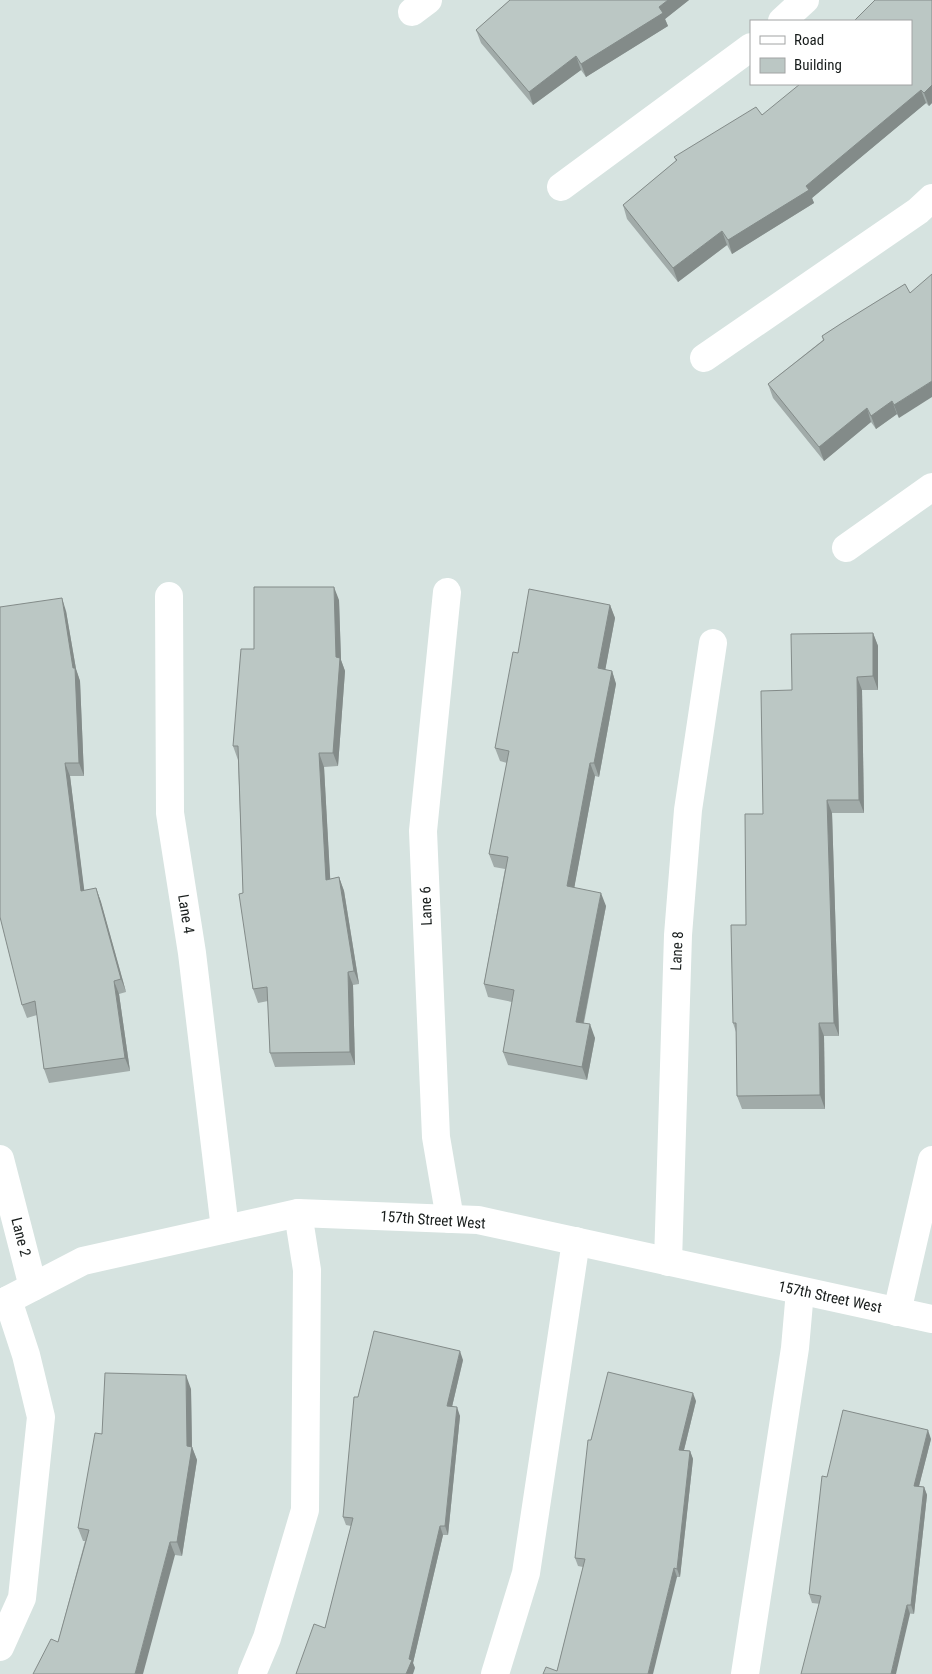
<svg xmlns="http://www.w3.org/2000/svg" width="932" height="1674" font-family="'Roboto Condensed',sans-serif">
	<rect width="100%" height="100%" fill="#d6e3e0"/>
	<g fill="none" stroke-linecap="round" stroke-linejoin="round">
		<g stroke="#fff" stroke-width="28">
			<path d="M 412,12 L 428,0"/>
			<path d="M 782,21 L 805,0"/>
			<path d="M 561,187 L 751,47"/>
			<path d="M 704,358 L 918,211 L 932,198"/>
			<path d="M 846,548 L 932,487"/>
			<path d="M 447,592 L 423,831 L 436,1137 L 450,1219"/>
			<path d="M 169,596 L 170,813 L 192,953 L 225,1229"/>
			<path d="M 0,1159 L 33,1287"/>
			<path d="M 668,1262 L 678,935 L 688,810 L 713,643"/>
			<path d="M 0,1304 L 83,1261 L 298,1213 L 478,1220 L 932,1319"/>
			<path d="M 897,1312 L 932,1160"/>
			<path d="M 0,1647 L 22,1598 L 41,1417 L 26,1355 L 8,1300"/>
			<path d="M 252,1674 L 267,1638 L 305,1510 L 307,1270 L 298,1213"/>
			<path d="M 495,1674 L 526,1573 L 576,1241"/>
			<path d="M 745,1674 L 795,1348 L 800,1291"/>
		</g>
	</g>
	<g fill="#a1aba9">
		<path d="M 510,0 L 689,0 L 665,19 L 668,26 L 586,77 L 581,70 L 533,105 L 481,43 L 476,30 Z"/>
		<path d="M 932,0 L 932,103 L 929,106 L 926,103 L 812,198 L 814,203 L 732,254 L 727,245 L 678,282 L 627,219 L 623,205 L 676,161 L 674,157 L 762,115 Z"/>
		<path d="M 905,284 L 899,418 L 897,414 L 876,429 L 871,422 L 824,461 L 773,398 L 768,384 L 823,340 L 822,336 Z"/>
		<path d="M 339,600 L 341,660 L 345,671 L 338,766 L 324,767 L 330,879 L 339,877 L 344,891 L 359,984 L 353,985 L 355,1065 L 275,1067 L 270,1053 L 268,1001 L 258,1003 L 253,989 L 243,893 L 238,760 L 233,746 Z"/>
		<path d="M 610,605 L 615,618 L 605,670 L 612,671 L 616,684 L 599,777 L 595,776 L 574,888 L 606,906 L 584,1023 L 595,1038 L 587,1080 L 508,1065 L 503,1052 L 512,1002 L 488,997 L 484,984 L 505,869 L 494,867 L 489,854 L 507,763 L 500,761 L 495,748 L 518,653 Z"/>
		<path d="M 66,611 L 76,669 L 80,681 L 84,776 L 70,776 L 84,891 L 96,888 L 101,902 L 126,992 L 119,994 L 130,1071 L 49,1083 L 44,1069 L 37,1015 L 27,1018 L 22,1005 L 1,911 Z"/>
		<path d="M 873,633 L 878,646 L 878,690 L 862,690 L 864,813 L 832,813 L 839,1036 L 824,1036 L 825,1109 L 742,1109 L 737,1096 L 736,1032 L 733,1023 L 763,814 Z"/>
		<path d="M 463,1360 L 452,1407 L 460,1416 L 448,1535 L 443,1535 L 413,1663 L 415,1668 L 325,1628 L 351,1526 L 346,1525 L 343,1517 L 358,1397 Z"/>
		<path d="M 191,1389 L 192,1447 L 197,1460 L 182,1556 L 175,1555 L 58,1642 L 85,1541 L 83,1541 L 78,1528 L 102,1434 Z"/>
		<path d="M 696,1401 L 684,1450 L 690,1451 L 693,1459 L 680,1577 L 677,1577 L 557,1671 L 583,1567 L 578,1566 L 575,1558 L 591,1440 Z"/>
		<path d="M 931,1439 L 919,1486 L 924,1487 L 927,1495 L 914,1614 L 812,1603 L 809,1594 L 827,1477 Z"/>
	</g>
	<g fill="#838b89">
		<path d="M 668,0 L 689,0 L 665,19 L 668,26 L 586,77 L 581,64 Z"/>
		<path d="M 576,56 L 581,70 L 533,105 L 529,92 Z"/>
		<path d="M 932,85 L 932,103 L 929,106 L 924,93 Z"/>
		<path d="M 921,90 L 926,103 L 812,198 L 814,203 L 732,254 L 728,240 L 806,186 Z"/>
		<path d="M 722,231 L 727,245 L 678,282 L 673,268 Z"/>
		<path d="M 932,381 L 932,397 L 899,418 L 894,405 Z"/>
		<path d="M 892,401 L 897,414 L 876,429 L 871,416 Z"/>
		<path d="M 867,408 L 871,422 L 824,461 L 819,447 Z"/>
		<path d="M 334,587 L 339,600 L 341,660 L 345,671 L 338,766 L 333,753 L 336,657 Z"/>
		<path d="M 62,598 L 66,611 L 76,669 L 80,681 L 84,776 L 79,763 L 73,668 Z"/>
		<path d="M 610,605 L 615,618 L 603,682 L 598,668 Z"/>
		<path d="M 873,633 L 878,646 L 878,690 L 873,676 Z"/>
		<path d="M 612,671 L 616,684 L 599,777 L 594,763 Z"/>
		<path d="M 857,677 L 862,690 L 864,813 L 859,800 Z"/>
		<path d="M 319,753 L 324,767 L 331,893 L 326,880 Z"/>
		<path d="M 65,763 L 70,776 L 86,904 L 81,891 Z"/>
		<path d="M 590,763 L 595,776 L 572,900 L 567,886 Z"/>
		<path d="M 827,800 L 832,813 L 839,1036 L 834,1023 Z"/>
		<path d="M 339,877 L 344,891 L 359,984 L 354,971 Z"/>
		<path d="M 96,888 L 101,902 L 126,992 L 121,979 Z"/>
		<path d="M 601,893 L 606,906 L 581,1035 L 576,1022 Z"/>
		<path d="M 348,972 L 353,985 L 355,1065 L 350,1052 Z"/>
		<path d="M 114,981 L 119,994 L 130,1071 L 125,1058 Z"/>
		<path d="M 819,1023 L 824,1036 L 825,1109 L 820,1095 Z"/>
		<path d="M 590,1024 L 595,1038 L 587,1080 L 582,1067 Z"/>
		<path d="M 460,1351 L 463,1360 L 450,1415 L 447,1406 Z"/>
		<path d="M 186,1375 L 191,1389 L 192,1450 L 192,1447 L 197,1460 L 182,1556 L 177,1542 L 187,1446 Z"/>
		<path d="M 693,1393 L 696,1401 L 682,1458 L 679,1450 Z"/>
		<path d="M 457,1407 L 460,1416 L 448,1535 L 445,1526 Z"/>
		<path d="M 928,1430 L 931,1439 L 917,1494 L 914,1486 Z"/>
		<path d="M 690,1451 L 693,1459 L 680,1577 L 677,1569 Z"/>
		<path d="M 924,1487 L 927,1495 L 914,1614 L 911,1605 Z"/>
		<path d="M 440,1526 L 443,1535 L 413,1663 L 415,1668 L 413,1674 L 406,1674 L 409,1659 Z"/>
		<path d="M 170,1542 L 175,1555 L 143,1674 L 135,1674 Z"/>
		<path d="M 674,1568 L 677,1577 L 653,1674 L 648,1674 Z"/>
		<path d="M 907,1605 L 910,1614 L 896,1674 L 891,1674 Z"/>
	</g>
	<g fill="#bbc7c4" stroke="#838b89">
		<path d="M 510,0 L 668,0 L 659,7 L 663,13 L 581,64 L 576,56 L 529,92 L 476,30 Z"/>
		<path d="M 875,0 L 932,0 L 932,85 L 924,93 L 921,90 L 806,186 L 809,190 L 728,240 L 722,231 L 673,268 L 623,205 L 677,160 L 674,157 L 756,107 L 762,115 L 800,84 L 911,84 L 911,21 L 854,21 Z"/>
		<path d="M 932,274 L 932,381 L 894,405 L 892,401 L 871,416 L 867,408 L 819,447 L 768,384 L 824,340 L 822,336 L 842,323 L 905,284 L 910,293 Z"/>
		<path d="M 254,587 L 334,587 L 336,657 L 340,658 L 333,753 L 319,753 L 326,880 L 339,877 L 354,971 L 348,972 L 350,1052 L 270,1053 L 267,987 L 253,989 L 239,894 L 243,893 L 238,746 L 233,746 L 241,649 L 254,649 Z"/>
		<path d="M 529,589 L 610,605 L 598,668 L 612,671 L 594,763 L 590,763 L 567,886 L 601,893 L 576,1022 L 590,1024 L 582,1067 L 503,1052 L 514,990 L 484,984 L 508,857 L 489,854 L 509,751 L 495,748 L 513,652 L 518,653 Z"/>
		<path d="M 62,598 L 73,668 L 75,668 L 79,763 L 65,763 L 81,891 L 96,888 L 121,979 L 114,981 L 125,1058 L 44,1069 L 35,1001 L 22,1005 L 0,917 L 0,607 Z"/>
		<path d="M 873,633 L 873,676 L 857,677 L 859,800 L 827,800 L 834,1023 L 819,1023 L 820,1095 L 737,1096 L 736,1023 L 733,1023 L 731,925 L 746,925 L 745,814 L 763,814 L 761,691 L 792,690 L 791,634 Z"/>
		<path d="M 374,1331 L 460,1351 L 447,1406 L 457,1407 L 445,1526 L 440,1526 L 409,1659 L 412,1660 L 406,1674 L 296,1674 L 314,1624 L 325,1628 L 353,1518 L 343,1517 L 354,1397 L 358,1397 Z"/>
		<path d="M 608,1372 L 693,1393 L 679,1450 L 690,1451 L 677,1569 L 674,1568 L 648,1674 L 543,1674 L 546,1667 L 557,1671 L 585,1559 L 575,1558 L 588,1440 L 591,1440 Z"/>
		<path d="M 105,1373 L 186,1375 L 187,1446 L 192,1447 L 177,1542 L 170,1542 L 135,1674 L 33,1674 L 51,1639 L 58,1642 L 89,1530 L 78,1528 L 95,1433 L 102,1434 Z"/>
		<path d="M 843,1410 L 928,1430 L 914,1486 L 924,1487 L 911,1605 L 907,1605 L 891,1674 L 801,1674 L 821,1596 L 809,1594 L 822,1476 L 827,1477 Z"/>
	</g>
	<g text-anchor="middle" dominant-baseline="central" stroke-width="4" stroke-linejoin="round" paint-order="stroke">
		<g font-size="15" fill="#171c1b" stroke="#fff">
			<text transform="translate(426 906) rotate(-92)">Lane 6</text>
			<text transform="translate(186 914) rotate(81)">Lane 4</text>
			<text transform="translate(677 951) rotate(-87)">Lane 8</text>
			<text transform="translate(433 1220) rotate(4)">157th Street West</text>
			<text transform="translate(21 1237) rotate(76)">Lane 2</text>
			<text transform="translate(830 1297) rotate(12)">157th Street West</text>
		</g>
	</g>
	<rect x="750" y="20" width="162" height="65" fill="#ffffff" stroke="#a2a4a4"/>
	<rect x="760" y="36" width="25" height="8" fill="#ffffff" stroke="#a2a4a4"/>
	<text x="794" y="45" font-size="15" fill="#171c1b">Road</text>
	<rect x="760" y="58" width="25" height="15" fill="#bbc7c4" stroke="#a2a4a4"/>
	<text x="794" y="70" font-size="15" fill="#171c1b">Building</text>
</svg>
